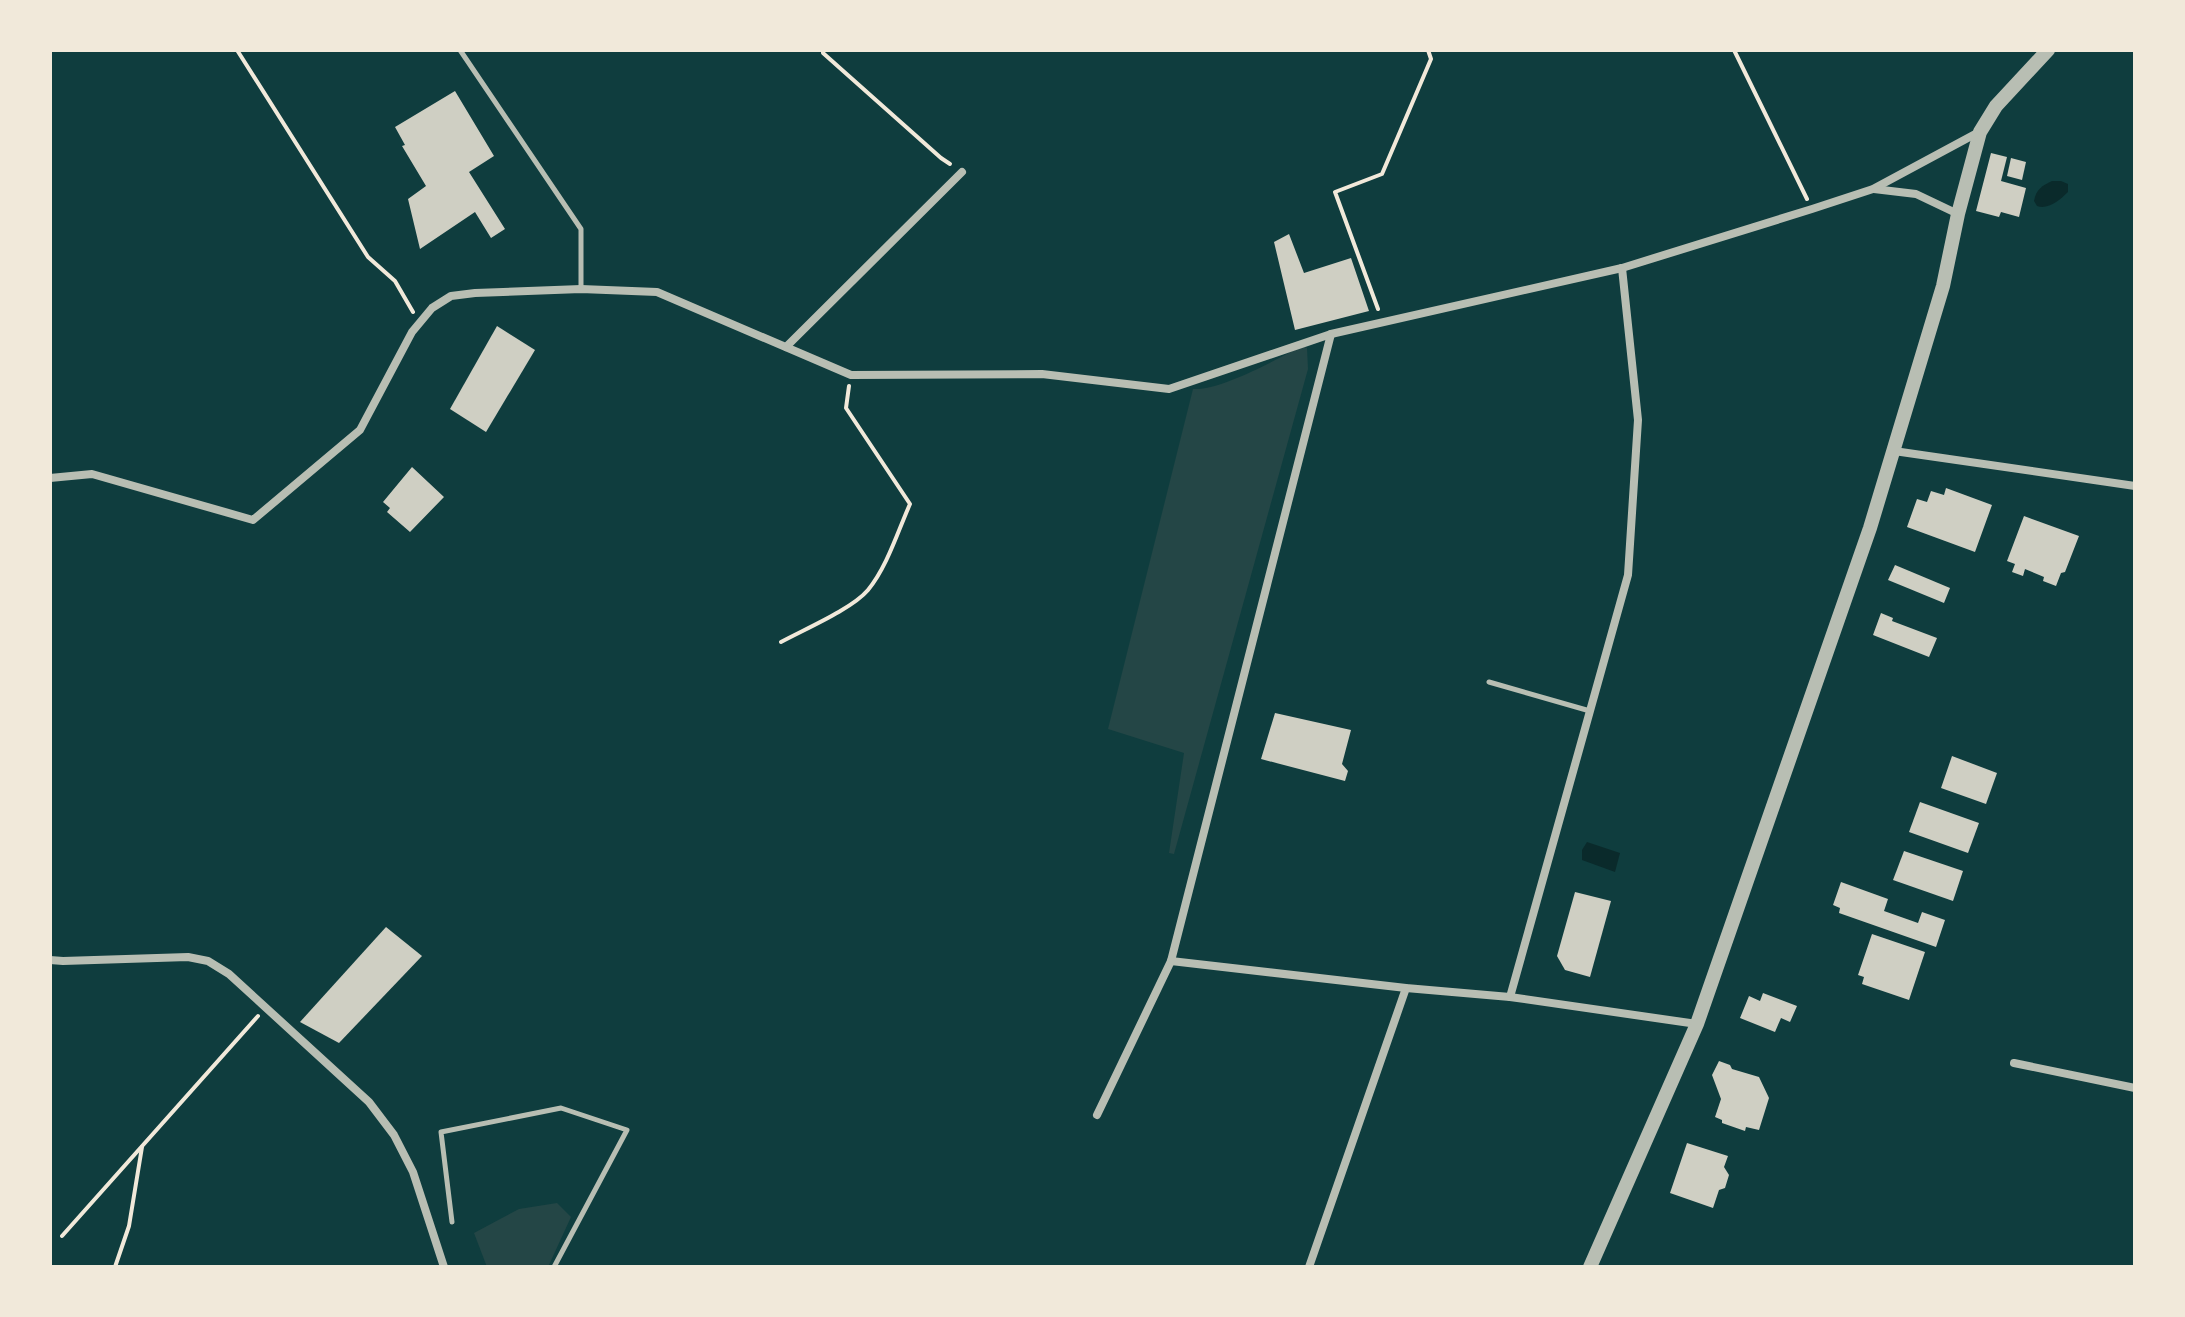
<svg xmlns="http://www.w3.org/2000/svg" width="2185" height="1317" font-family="Arial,sans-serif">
	<rect width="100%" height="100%" fill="#0f3d3e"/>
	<g fill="#244646">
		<path d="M 1302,346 L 1307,348 L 1308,369 L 1174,854 L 1169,853 L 1184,753 L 1108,729 L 1193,389 C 1220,391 1277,359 1302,346 Z"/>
		<path d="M 557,1203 L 571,1217 L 548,1267 L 487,1267 L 474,1233 L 519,1209 Z"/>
	</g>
	<g fill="#0a2a2b">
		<path d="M 2052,181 L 2061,181 L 2068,184 L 2068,192 C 2060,200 2048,210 2037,206 L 2034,201 C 2036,189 2042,186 2052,181 Z"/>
		<path d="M 1587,842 L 1620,853 L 1615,872 L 1582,860 L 1582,850 Z"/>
	</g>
	<g fill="#cfcfc3">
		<path d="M 455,91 L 494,156 L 469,172 L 505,229 L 491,238 L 475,212 L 420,249 L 408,199 L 426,186 L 402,146 L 405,145 L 395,127 Z"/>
		<path d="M 1991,153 L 2007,157 L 2001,181 L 2026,188 L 2019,217 L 2001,212 L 1999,217 L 1976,211 Z"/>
		<path d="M 2011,158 L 2026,162 L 2022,180 L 2007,176 Z"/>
		<path d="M 1289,234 L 1304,273 L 1351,258 L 1369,311 L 1295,330 L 1274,242 Z"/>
		<path d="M 497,326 L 535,350 L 486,432 L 450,409 Z"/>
		<path d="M 412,467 L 444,497 L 410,532 L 387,512 L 390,508 L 383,502 Z"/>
		<path d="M 1946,488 L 1992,505 L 1975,552 L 1907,527 L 1917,499 L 1927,502 L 1931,491 L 1944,495 Z"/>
		<path d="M 2024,516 L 2079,536 L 2065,572 L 2061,573 L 2056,586 L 2043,581 L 2044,577 L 2025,569 L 2023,576 L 2012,572 L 2015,564 L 2007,561 Z"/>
		<path d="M 1895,565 L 1950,588 L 1944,603 L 1888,580 Z"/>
		<path d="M 1881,613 L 1893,618 L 1892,621 L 1937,638 L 1929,657 L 1873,635 Z"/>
		<path d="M 1275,713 L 1351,730 L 1342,764 L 1348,771 L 1345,781 L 1261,759 Z"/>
		<path d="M 1952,756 L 1997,773 L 1986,804 L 1941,788 Z"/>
		<path d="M 1920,802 L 1979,823 L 1968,853 L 1909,832 Z"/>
		<path d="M 1904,851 L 1963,871 L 1953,901 L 1893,880 Z"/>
		<path d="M 1841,882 L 1888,899 L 1884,911 L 1918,923 L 1922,912 L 1945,920 L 1936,947 L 1839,913 L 1840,908 L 1833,905 Z"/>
		<path d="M 1575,892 L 1611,901 L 1590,977 L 1565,970 L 1557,956 Z"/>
		<path d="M 386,927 L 422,956 L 339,1043 L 300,1022 Z"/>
		<path d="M 1872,934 L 1925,952 L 1909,1000 L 1862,984 L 1864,977 L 1858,975 Z"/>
		<path d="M 1763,993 L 1797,1006 L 1790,1022 L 1781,1018 L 1775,1032 L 1740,1018 L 1749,996 L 1760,1001 Z"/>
		<path d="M 1719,1061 L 1730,1065 L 1732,1069 L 1759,1077 L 1769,1098 L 1759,1130 L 1746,1127 L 1745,1131 L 1722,1123 L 1722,1120 L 1715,1117 L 1721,1099 L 1712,1075 Z"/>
		<path d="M 1687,1143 L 1728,1156 L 1724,1167 L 1729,1175 L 1725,1188 L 1719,1190 L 1713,1208 L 1670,1193 Z"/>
	</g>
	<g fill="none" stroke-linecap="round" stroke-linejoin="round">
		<g stroke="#f1e9da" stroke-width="4">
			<path d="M 237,50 L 368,257 L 395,281 L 413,312"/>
			<path d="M 823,50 L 823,53 L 941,158 L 950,164"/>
			<path d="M 1734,50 L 1807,199"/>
			<path d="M 1378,309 L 1335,192 L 1382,174 L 1431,59 L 1428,50"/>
			<path d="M 781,642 C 805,629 852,609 868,590 C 887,567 898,531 910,504 L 846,408 L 849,386"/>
			<path d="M 62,1236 L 258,1016"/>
			<path d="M 115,1267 L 129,1226 L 142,1147"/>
		</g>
		<g stroke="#b8beb3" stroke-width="5">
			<path d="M 460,50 L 581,229 L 581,289"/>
			<path d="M 1489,682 L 1590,711"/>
			<path d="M 452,1222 L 441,1132 L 561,1108 L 627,1130 L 554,1267"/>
		</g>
		<g stroke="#b8beb3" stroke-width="8">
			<path d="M 1874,189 L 1916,194 L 1958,214"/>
			<path d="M 786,347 L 962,172"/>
			<path d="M 1894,451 L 2135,486"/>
			<path d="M 50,478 L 92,474 L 253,520 L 360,430 L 412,332 L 432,308 L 451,296 L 475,293 L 581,289 L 657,292 L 851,375 L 1042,374 L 1169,389 L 1331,334 L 1622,268 L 1812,209 L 1873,189 L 1979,132"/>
			<path d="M 50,960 L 63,961 L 188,957 L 208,961 L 229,974 L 369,1102 L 394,1135 L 413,1172 L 444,1267"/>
			<path d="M 1171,961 L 1406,988 L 1510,997 L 1697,1024"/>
			<path d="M 1510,997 L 1628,575 L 1638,420 L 1622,268"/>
			<path d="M 2014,1063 L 2135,1088"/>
			<path d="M 1097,1115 L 1171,961 L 1331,334"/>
			<path d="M 1309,1267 L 1406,988"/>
		</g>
		<path stroke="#b8beb3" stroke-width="14" d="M 1590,1267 L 1697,1024 L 1870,528 L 1943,286 L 1958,214 L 1980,132 L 1996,106 L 2048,50"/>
	</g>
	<rect width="2185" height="1317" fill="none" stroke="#f1e9da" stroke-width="104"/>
</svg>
